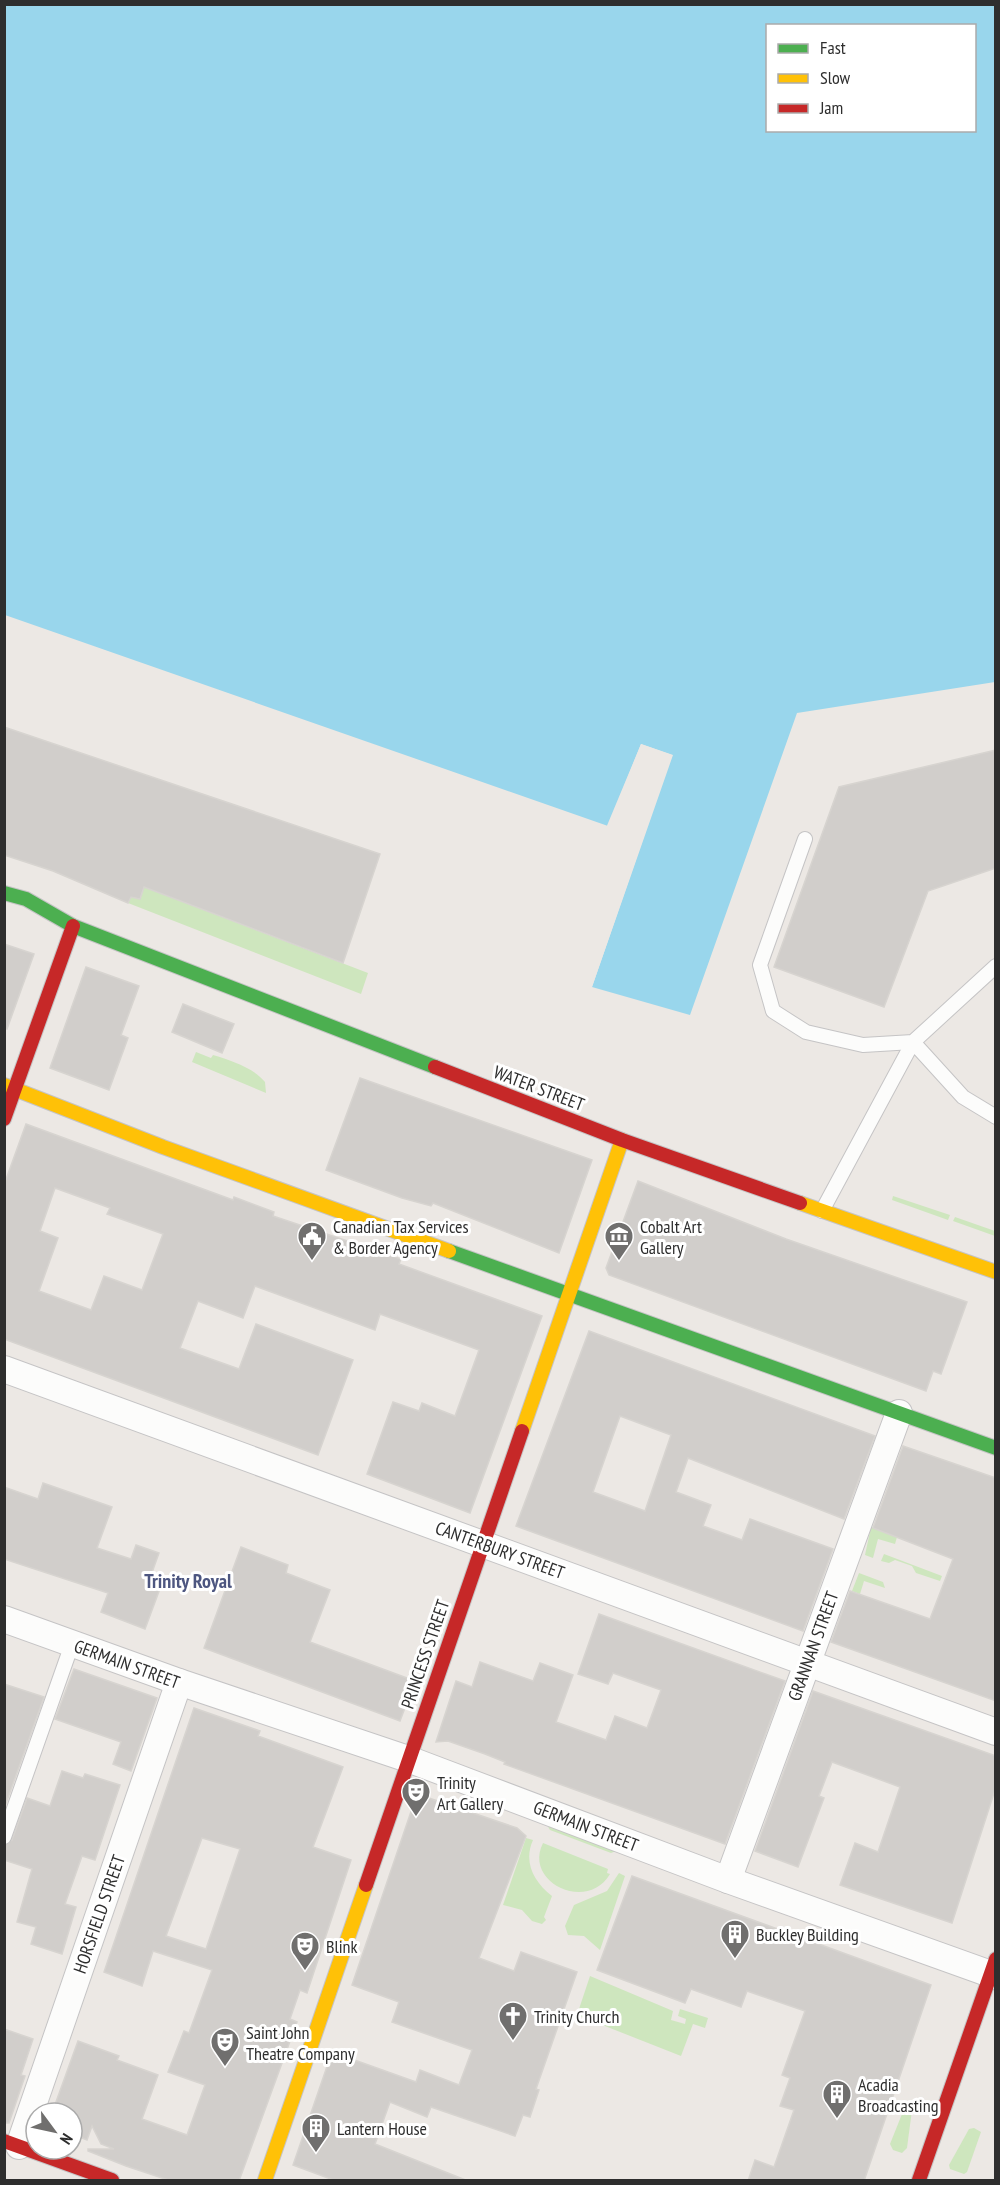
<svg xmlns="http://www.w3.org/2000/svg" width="1000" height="2185" font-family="'PT Sans Narrow',sans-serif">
	<rect width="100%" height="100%" fill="#ece8e4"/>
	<g fill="#cee6be">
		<path d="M 144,887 L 368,973 L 361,994 L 128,903 L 131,897 L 140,899 Z"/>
		<path d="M 196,1052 L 211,1058 L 213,1055 C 230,1060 254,1068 265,1082 L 266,1093 L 192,1062 Z"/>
		<path d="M 893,1196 L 950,1215 L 948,1220 L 892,1200 Z"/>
		<path d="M 955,1217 L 995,1231 L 995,1236 L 953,1221 Z"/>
		<path d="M 871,1527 L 897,1537 L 895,1544 L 878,1539 L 873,1558 L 865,1555 Z"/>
		<path d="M 884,1554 L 942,1576 L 940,1581 L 916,1573 L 912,1566 L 895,1560 L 889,1563 L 881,1561 Z"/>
		<path d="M 859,1573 L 883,1582 L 885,1588 L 864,1581 L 860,1594 L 852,1591 Z"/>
		<path d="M 547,1825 L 616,1850 L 616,1851 L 611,1853 L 550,1830 Z"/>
		<path d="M 526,1838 L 533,1840 C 523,1862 534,1882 552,1896 L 544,1917 L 546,1920 L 542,1924 L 532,1921 L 522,1910 L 503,1905 Z"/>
		<path d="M 543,1843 L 608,1869 L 607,1873 L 610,1874 C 587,1913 523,1882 543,1843 Z"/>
		<path d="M 619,1873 L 625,1876 L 600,1950 L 584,1936 L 568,1935 L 565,1926 L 574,1905 L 607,1891 Z"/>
		<path d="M 590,1976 L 673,2011 L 671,2020 L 685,2024 L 686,2019 L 678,2016 L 680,2009 L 708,2018 L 705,2028 L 693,2024 L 681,2056 L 577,2015 Z"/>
		<path d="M 906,2104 L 912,2110 L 907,2148 L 902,2153 L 893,2150 L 890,2144 Z"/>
		<path d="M 974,2128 L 981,2132 L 967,2172 L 964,2174 L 950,2169 L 949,2165 L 969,2129 Z"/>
	</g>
	<path fill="#99d6ec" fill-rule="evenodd" d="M 5,5 L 995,5 L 995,682 L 797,713 L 690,1015 L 592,987 L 672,755 L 641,744 L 608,826 L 5,615 ZM 768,26 L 974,26 L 974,130 L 768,130 Z"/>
	<path fill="#ece8e4" d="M 641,744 L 673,755 L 592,987 L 590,985 L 669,757 L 643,748 L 610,827 L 606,828 Z"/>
	<g fill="#d1cecb" stroke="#d7d4d0" stroke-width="1.5" fill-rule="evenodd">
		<path d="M 4,727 L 380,854 L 343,963 L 144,887 L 140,899 L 131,897 L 128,903 L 53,871 L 4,855 Z"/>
		<path d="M 996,750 L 996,868 L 928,891 L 884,1007 L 774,967 L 839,787 Z"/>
		<path d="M 4,944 L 34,954 L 7,1029 L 4,1028 Z"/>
		<path d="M 86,967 L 139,986 L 121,1035 L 128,1038 L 109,1090 L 50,1068 Z"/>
		<path d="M 183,1004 L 234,1024 L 222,1053 L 172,1032 Z"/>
		<path d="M 360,1078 L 592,1160 L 559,1253 L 433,1203 L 431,1206 L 402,1198 L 326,1170 Z"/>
		<path d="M 26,1124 L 233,1200 L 234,1197 L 274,1212 L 273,1216 L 401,1259 L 399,1264 L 542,1316 L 470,1513 L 367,1474 L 393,1402 L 419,1411 L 422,1403 L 455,1416 L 479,1350 L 380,1314 L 375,1330 L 255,1286 L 243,1318 L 198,1301 L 180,1348 L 239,1369 L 256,1324 L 353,1360 L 318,1455 L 4,1339 L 4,1185 ZM 55,1188 L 110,1208 L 107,1214 L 163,1234 L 142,1290 L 104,1276 L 91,1310 L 39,1291 L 58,1238 L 40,1231 Z"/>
		<path d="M 638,1181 L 786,1239 L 967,1302 L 941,1374 L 933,1371 L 926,1391 L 609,1275 L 606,1268 Z"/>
		<path d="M 589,1331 L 875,1436 L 844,1519 L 688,1458 L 676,1492 L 711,1505 L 703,1526 L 742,1540 L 750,1519 L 833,1549 L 803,1631 L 516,1526 ZM 620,1416 L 671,1435 L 645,1511 L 593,1492 Z"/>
		<path d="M 903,1446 L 996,1478 L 996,1701 L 831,1642 L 850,1591 L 930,1619 L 953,1559 L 873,1528 Z"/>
		<path d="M 43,1483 L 112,1507 L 97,1548 L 131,1559 L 136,1545 L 159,1553 L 149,1581 L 161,1586 L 145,1629 L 101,1612 L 108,1593 L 4,1559 L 4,1487 L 38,1499 Z"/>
		<path d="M 241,1547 L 288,1565 L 286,1573 L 330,1590 L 310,1642 L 415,1681 L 400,1721 L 204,1648 Z"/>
		<path d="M 599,1614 L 785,1681 L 725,1844 L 504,1764 L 505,1762 L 485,1754 L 448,1741 L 436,1742 L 456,1681 L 472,1687 L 480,1662 L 533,1681 L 540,1663 L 573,1675 L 556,1722 L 606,1740 L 615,1716 L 647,1728 L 661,1690 L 613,1673 L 608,1684 L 578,1674 Z"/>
		<path d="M 74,1669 L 157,1698 L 131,1771 L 113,1764 L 121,1742 L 55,1719 Z"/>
		<path d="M 4,1684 L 44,1697 L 4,1809 Z"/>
		<path d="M 813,1691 L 996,1756 L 996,1787 L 952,1923 L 840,1885 L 855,1843 L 878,1852 L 900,1787 L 832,1762 L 819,1796 L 824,1798 L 798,1867 L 755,1851 Z"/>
		<path d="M 194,1708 L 260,1731 L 258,1736 L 343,1767 L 313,1847 L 351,1860 L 307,1993 L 300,1990 L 290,2019 L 297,2022 L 239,2181 L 171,2181 L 126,2166 L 88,2151 L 88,2149 L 114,2149 L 101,2144 L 92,2126 L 87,2140 L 72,2134 L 72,2113 L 52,2113 L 78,2041 L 119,2056 L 117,2060 L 158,2075 L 142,2119 L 187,2135 L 205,2085 L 168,2072 L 184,2031 L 189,2033 L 212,1970 L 153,1951 L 142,1986 L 104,1972 ZM 202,1838 L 240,1849 L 206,1949 L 166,1936 Z"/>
		<path d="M 62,1771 L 83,1778 L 85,1774 L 120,1785 L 95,1860 L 82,1856 L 65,1904 L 76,1907 L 62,1954 L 31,1944 L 36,1927 L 17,1922 L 32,1869 L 4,1860 L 4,1846 L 12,1840 L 27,1798 L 50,1806 Z"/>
		<path d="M 417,1794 L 517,1828 L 526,1836 L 479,1958 L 514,1971 L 521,1952 L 577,1972 L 536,2089 L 539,2090 L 530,2117 L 523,2115 L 515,2136 L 431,2107 L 427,2117 L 390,2102 L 375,2144 L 468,2181 L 336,2181 L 293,2165 L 332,2052 L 416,2082 L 420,2070 L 459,2085 L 472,2050 L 392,2022 L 399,2002 L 352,1985 Z"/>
		<path d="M 632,1876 L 931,1985 L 864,2181 L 748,2181 L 755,2160 L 774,2167 L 794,2110 L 780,2106 L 790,2078 L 782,2075 L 805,2011 L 747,1991 L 741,2007 L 691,1989 L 685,2003 L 597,1970 Z"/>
		<path d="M 4,2029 L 33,2039 L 21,2075 L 25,2076 L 9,2123 L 4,2123 Z"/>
	</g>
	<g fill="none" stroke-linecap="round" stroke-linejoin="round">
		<g stroke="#c5c4c5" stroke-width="16">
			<g id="lane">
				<path d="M 805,839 L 760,965 L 773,1011 L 806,1032 L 863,1045 L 913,1042 L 996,966"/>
				<path d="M 822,1211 L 913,1042 L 963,1097 L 996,1117"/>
				<path d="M 4,1837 L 72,1644"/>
			</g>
		</g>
		<g stroke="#c5c4c5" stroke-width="28">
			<g id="street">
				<path d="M 4,1369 L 996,1732"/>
				<path d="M 4,1619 L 179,1682 L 408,1759 L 728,1880 L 996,1976"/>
				<path d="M 728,1880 L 899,1413"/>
				<path d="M 19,2146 L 179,1682"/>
			</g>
		</g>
		<g stroke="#c5c4c5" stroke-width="16">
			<g id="fast">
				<path d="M 4,893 L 26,899 L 73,926 L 435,1067"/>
				<path d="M 449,1251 L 996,1448"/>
			</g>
		</g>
		<g stroke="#c5c4c5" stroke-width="16">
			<g id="slow">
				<path d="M 4,1085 L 163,1147 L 449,1251"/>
				<path d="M 800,1203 L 996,1272"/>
				<path d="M 522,1431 L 622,1140"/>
				<path d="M 265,2180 L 366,1885"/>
			</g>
		</g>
		<g stroke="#c5c4c5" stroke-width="16">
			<g id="jam">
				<path d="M 435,1067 L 622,1140 L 800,1203"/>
				<path d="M 4,1119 L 73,926"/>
				<path d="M 366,1885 L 522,1431"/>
				<path d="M 4,2141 L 112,2180"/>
				<path d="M 919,2180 L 996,1959"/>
			</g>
		</g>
		<use href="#lane" stroke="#fcfcfb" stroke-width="14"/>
		<use href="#street" stroke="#fcfcfb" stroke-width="26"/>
		<use href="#fast" stroke="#4caf50" stroke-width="14"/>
		<use href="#slow" stroke="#ffc107" stroke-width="14"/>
		<use href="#jam" stroke="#c62828" stroke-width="14"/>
	</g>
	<defs>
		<g id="civic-pin" transform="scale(1.5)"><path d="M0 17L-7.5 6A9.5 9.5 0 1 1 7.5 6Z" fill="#706f6e" stroke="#fff"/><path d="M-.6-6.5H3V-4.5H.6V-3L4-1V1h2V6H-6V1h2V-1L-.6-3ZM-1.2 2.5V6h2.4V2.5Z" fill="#fff"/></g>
		<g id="museum-pin" transform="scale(1.5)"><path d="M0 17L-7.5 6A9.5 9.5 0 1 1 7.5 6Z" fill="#706f6e" stroke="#fff"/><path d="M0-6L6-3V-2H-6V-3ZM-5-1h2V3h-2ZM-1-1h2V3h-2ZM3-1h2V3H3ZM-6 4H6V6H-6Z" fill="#fff"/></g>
		<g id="theatre-pin" transform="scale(1.5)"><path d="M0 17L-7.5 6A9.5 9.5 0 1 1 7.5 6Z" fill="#706f6e" stroke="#fff"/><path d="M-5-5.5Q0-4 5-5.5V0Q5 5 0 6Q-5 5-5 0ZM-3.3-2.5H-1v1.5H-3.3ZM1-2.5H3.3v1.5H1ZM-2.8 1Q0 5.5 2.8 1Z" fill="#fff"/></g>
		<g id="building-pin" transform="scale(1.5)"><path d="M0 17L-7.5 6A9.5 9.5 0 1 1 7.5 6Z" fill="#706f6e" stroke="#fff"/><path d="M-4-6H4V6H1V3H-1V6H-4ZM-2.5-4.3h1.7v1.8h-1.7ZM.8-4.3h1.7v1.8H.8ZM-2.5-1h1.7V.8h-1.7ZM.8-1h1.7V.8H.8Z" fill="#fff"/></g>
		<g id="church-pin" transform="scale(1.5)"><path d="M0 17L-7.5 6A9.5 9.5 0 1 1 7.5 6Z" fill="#706f6e" stroke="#fff"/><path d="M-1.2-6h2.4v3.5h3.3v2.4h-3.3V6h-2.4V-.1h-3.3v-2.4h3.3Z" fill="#fff"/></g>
	</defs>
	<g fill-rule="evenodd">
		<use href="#civic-pin" x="312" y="1236"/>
		<use href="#museum-pin" x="619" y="1236"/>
		<use href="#theatre-pin" x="416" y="1792"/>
		<use href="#building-pin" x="735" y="1934"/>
		<use href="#theatre-pin" x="305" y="1946"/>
		<use href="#church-pin" x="513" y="2016"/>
		<use href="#theatre-pin" x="225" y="2042"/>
		<use href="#building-pin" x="837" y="2094"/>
		<use href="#building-pin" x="316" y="2128"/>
	</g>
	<g text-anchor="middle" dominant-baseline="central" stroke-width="6" stroke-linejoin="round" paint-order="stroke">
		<g font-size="18" fill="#2e2e2e" stroke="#fff">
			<text transform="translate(539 1088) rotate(21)">WATER STREET</text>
			<text transform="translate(500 1550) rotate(20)">CANTERBURY STREET</text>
			<text transform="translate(813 1646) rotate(-70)">GRANNAN STREET</text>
			<text transform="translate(425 1654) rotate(-71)">PRINCESS STREET</text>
			<text transform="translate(127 1664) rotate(20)">GERMAIN STREET</text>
			<text transform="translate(586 1826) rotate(21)">GERMAIN STREET</text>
			<text transform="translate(99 1914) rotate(-71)">HORSFIELD STREET</text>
		</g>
		<g font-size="18" fill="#2e2e2e" stroke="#fff" text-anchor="start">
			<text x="333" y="1226">Canadian Tax Services<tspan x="333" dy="21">&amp; Border Agency</tspan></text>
			<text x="640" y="1226">Cobalt Art<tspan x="640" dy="21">Gallery</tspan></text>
			<text x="437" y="1782">Trinity<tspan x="437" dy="21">Art Gallery</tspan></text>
			<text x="756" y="1934">Buckley Building</text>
			<text x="326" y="1946">Blink</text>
			<text x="534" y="2016">Trinity Church</text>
			<text x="246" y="2032">Saint John<tspan x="246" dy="21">Theatre Company</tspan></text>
			<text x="858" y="2084">Acadia<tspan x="858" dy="21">Broadcasting</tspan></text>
			<text x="337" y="2128">Lantern House</text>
		</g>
		<g font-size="20" font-weight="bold" fill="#4d5680" stroke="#fff">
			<text x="188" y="1581">Trinity Royal</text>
		</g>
	</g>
	<rect width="1000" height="2185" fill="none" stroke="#2e2e2e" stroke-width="12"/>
	<rect x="766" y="24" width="210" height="108" fill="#ffffff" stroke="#ababab" stroke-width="1.5"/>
	<rect x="778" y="44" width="30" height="9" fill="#4caf50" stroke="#ababab" stroke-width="1.5"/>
	<text x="820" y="54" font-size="18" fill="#2e2e2e">Fast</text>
	<rect x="778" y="74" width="30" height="9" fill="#ffc107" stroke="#ababab" stroke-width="1.5"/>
	<text x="820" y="84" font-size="18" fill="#2e2e2e">Slow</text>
	<rect x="778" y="104" width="30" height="9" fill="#c62828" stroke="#ababab" stroke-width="1.5"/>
	<text x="820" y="114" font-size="18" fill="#2e2e2e">Jam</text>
	<g transform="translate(54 2131) rotate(123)"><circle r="28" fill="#ffffff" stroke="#ababab" stroke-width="1.5"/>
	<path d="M0-4.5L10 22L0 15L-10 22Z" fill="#706f6e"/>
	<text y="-9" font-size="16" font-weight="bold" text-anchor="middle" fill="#2e2e2e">N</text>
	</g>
</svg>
